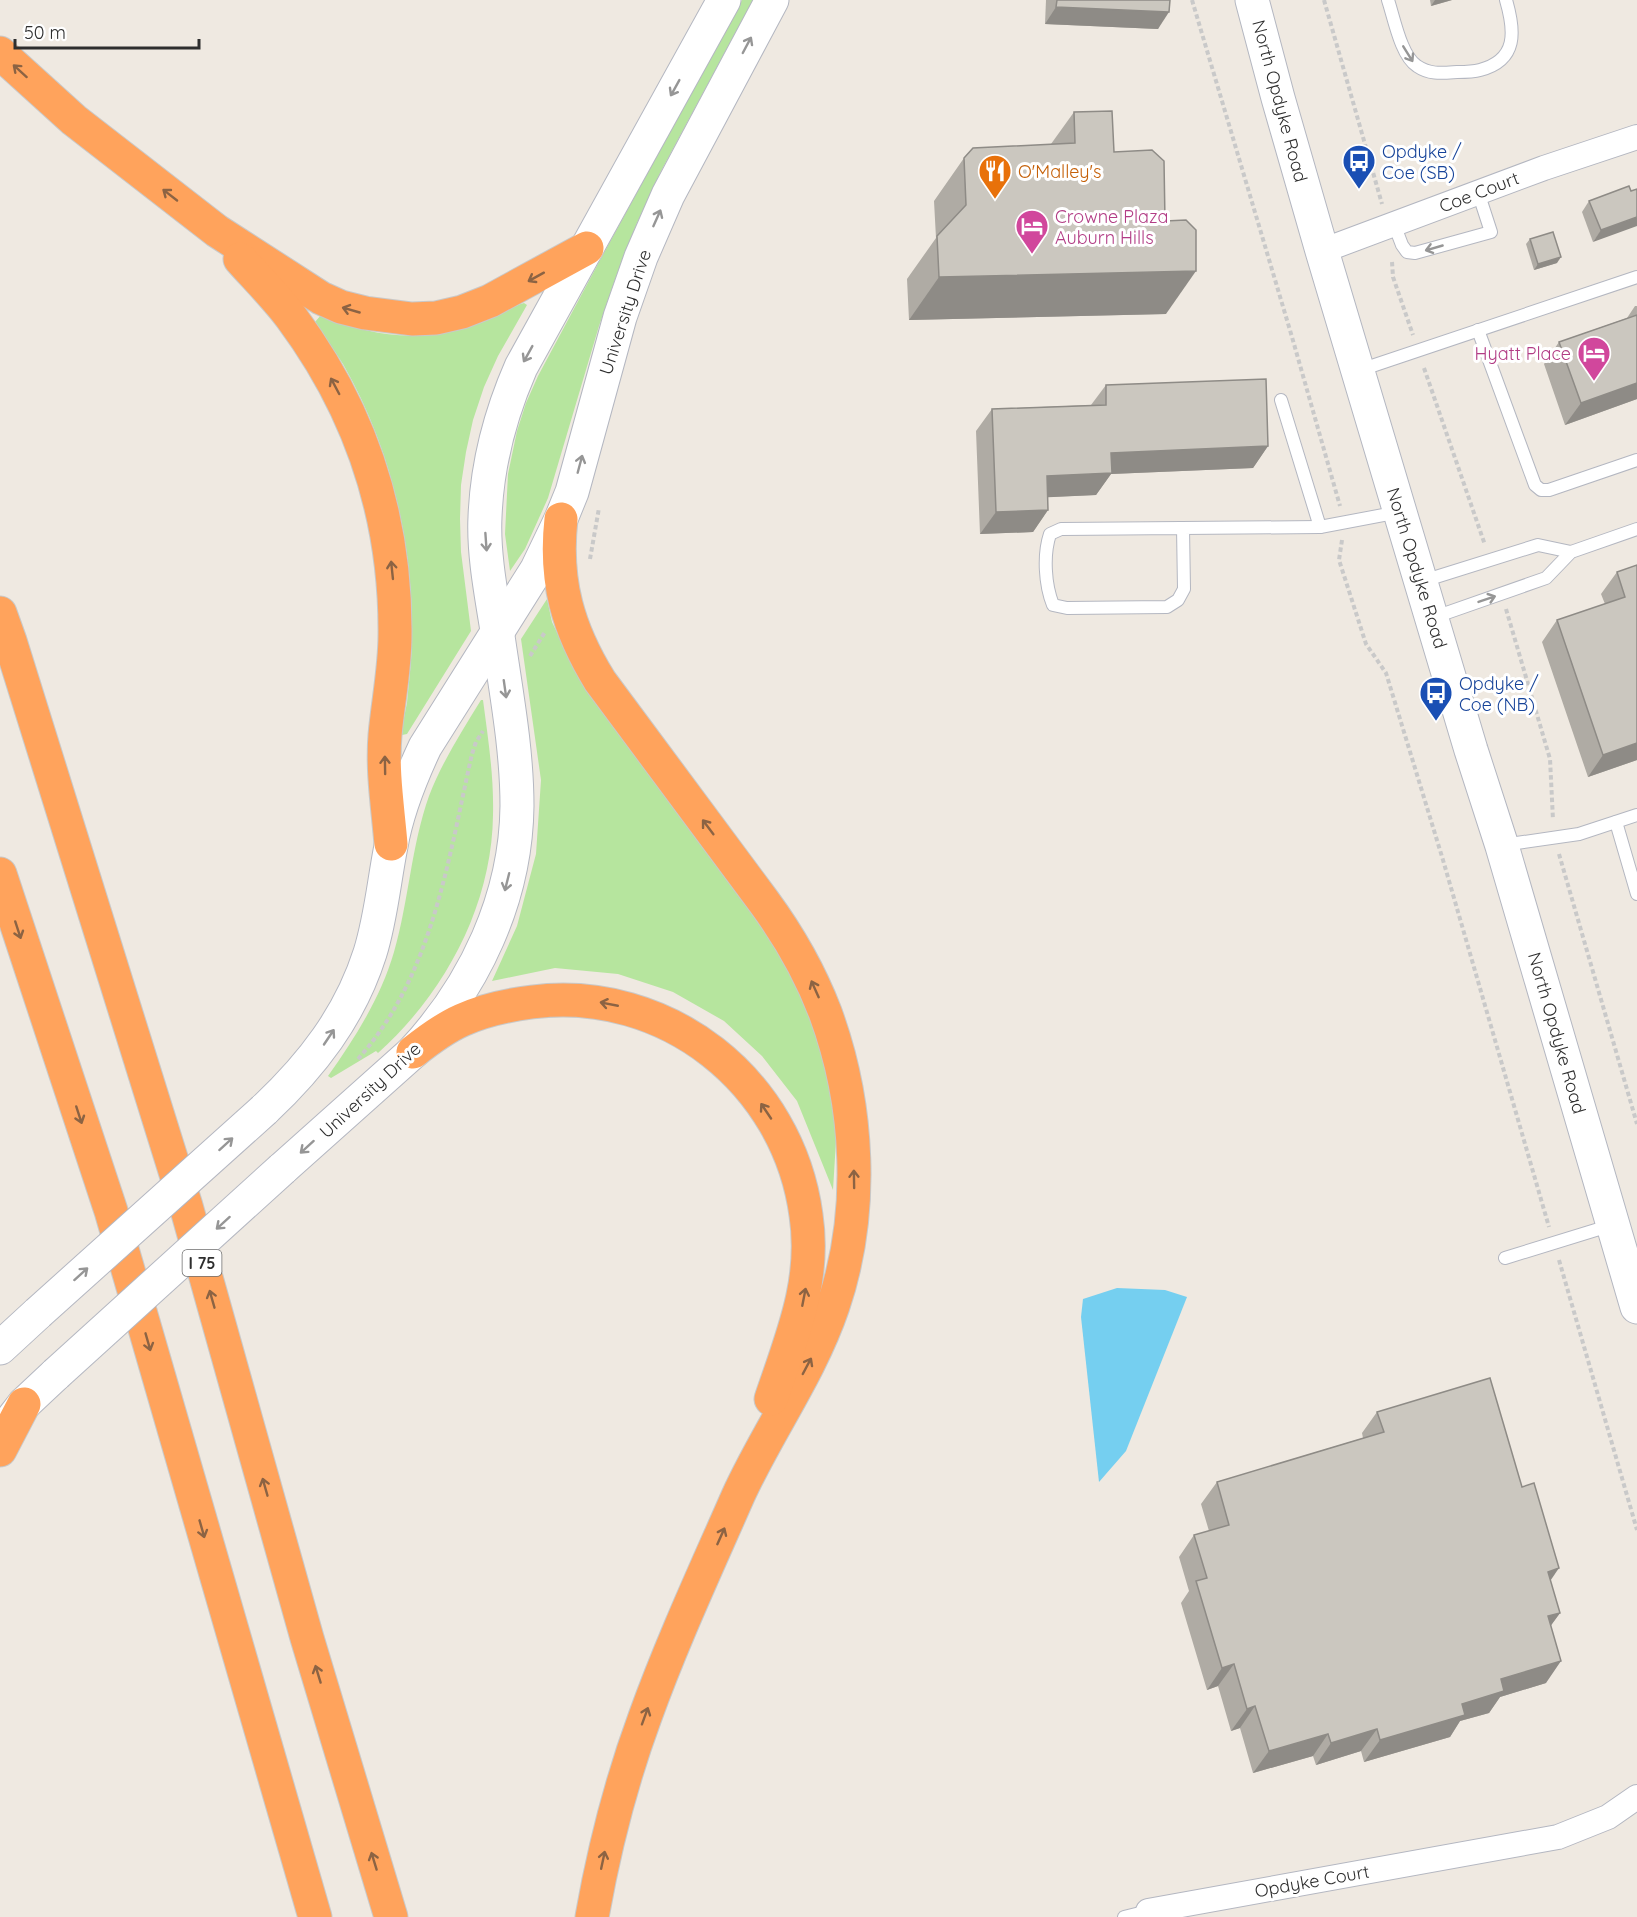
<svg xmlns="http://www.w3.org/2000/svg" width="1637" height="1917" font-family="Quicksand,sans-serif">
	<rect width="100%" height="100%" fill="#efe9e1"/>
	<g fill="#b6e59e">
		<path d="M 742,0 L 753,0 L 660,173 L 637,223 L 617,274 L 599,326 L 548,498 L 525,549 L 510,571 L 505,534 L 508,474 L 517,431 L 526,403 L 538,376 L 599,262 Z"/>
		<path d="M 524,303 L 527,305 L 498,356 L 484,387 L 473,420 L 466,452 L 461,485 L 460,519 L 461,552 L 471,631 L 407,734 L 402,735 C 402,725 405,713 407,703 C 409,681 412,658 412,635 C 413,541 390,446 343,364 C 334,350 324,336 315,322 L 321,315 C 377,339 425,343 483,322 C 497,317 510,307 524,303 Z"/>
		<path d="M 547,599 L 552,622 L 572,664 L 781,950 L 806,1001 L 826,1057 L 837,1124 L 833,1190 L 797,1101 L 762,1056 L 724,1021 L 673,992 L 618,974 L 555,968 L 492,981 L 517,926 L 536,854 L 541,780 L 521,639 Z"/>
		<path d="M 481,700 L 483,700 C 488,738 494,776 493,815 C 492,905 445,993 378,1053 L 376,1051 L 331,1078 L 328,1076 C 355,1038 381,997 394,952 C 409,900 411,847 429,796 C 442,762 462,731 481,700 Z"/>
	</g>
	<path fill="#75cff0" d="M 1117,1288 L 1165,1290 L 1187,1297 L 1126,1451 L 1099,1482 L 1081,1317 L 1083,1299 Z"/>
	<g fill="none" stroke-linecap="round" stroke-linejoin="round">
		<g stroke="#b4b7c1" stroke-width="14">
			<g id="service">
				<path d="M 1388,0 C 1394,18 1401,56 1417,66 C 1430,75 1443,73 1457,72 C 1464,72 1473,72 1480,70 C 1518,60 1515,31 1506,0"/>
				<path d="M 1394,224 L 1402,245 L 1407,252 L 1415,253 L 1491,232 L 1478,192"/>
				<path d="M 1478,330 L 1535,485 L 1541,490 L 1549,490 L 1637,460"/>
				<path d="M 1360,370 L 1637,277"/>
				<path d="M 1281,400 L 1320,527 L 1399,512"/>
				<path d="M 1183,528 L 1184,589 L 1178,600 L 1167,607 L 1067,608 L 1053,605 C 1045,585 1043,555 1050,534 L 1061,529 L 1320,527"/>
				<path d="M 1423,581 L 1538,545 L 1571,552"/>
				<path d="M 1432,618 L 1546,578 L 1571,552 L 1637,529"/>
				<path d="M 1616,822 L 1637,894"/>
				<path d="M 1503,845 L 1579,834 L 1637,815"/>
				<path d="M 1505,1258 L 1612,1225"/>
				<path d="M 1124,1917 L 1148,1911"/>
			</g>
		</g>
		<g stroke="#b4b7c1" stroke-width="26">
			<g id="minor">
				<path d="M 1322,251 L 1544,168 L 1637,137"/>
				<path d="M 1148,1911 L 1558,1837 L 1608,1817 L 1637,1797"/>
			</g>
		</g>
		<g stroke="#b4b7c1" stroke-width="35">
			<g id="secondary">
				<path d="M 1252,0 L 1278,98 L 1322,251 L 1471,750 L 1502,846 L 1637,1307"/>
				<path d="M 264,1110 C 312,1065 350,1016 370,953 C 381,918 384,881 391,846 C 397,811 410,779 425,747 L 537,569 L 561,519 L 572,492 L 620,317 L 641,257 L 668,195 L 772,0"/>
				<path d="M 282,1169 L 413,1052 C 475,985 516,898 517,806 C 517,752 507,697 499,643 C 493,603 483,557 485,517 C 487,464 500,415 521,367 L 724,0"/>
				<path d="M 0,1348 L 38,1313"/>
				<path d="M 6,1427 L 24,1404 L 56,1374"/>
			</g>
		</g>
		<g stroke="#c9c9c9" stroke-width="35">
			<g id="motorway">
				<path d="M 0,53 L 74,120 L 217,231 L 321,298 L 341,307 L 365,313 L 412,319 L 436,318 L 462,312 L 490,301 L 587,248"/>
				<path d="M 240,259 C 257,278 276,297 291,317 C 361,411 396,518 395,635 C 395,669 388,702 385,735 C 382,771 388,808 391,844"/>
				<path d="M 561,519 C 554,581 568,629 600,681 L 764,902 C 789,936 810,973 825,1012 C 859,1104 865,1212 833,1306 C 810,1374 767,1432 738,1496 C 706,1569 672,1642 645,1717 C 621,1782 604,1849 592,1917"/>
				<path d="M 0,613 L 10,641 L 186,1206 L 307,1638 L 391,1917"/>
				<path d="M 0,874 L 111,1211 L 315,1917"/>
				<path d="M 413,1052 C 428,1040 444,1028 462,1020 C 484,1010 508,1005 532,1002 C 666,985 788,1081 806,1215 C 816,1281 792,1337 771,1399"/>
				<path d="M 0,1450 L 24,1404"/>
			</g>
		</g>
		<g stroke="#c9c9c9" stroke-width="4" stroke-dasharray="4.5 3" stroke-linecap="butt">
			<path d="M 1192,0 L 1292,337 L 1340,506"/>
			<path d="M 1324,0 L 1382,204"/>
			<path d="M 1392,262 L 1393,277 L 1413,335"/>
			<path d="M 1424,368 L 1485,545"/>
			<path d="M 1342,540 L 1339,560 L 1366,644 L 1386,673 L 1443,860 L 1549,1227"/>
			<path d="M 590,559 L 599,508"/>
			<path d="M 1506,609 L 1550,759 L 1553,820"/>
			<path d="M 530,656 L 545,632"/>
			<path d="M 1559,854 L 1637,1124"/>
			<path d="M 358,1059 C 433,975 448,860 472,754 L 476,742 L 483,731"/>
			<path d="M 1559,1260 L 1637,1530"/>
		</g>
		<use href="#service" stroke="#fff" stroke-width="12"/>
		<use href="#minor" stroke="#fff" stroke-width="24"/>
		<use href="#secondary" stroke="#fff" stroke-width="33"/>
		<use href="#motorway" stroke="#ffa35c" stroke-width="33"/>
		<g stroke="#b4b7c1" stroke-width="35" stroke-linecap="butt">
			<g id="secondary-bridge">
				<path d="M 38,1313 L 264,1110"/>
				<path d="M 56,1374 L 282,1169"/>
			</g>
		</g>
		<use href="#secondary-bridge" stroke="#fff" stroke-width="33"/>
	</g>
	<g fill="#afaba4">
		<path d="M 1046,0 L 1170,0 L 1158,29 L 1045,24 Z"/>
		<path d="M 1430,0 L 1452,0 L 1431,6 Z"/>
		<path d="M 1074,112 L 1114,152 L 1166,314 L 909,320 L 907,279 L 936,238 L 934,201 L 964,158 L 1051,144 Z"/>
		<path d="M 1631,191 L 1593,242 L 1582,212 L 1589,201 Z"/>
		<path d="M 1530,239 L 1557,263 L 1534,270 L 1526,244 Z"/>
		<path d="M 1635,306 L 1637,306 L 1637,399 L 1565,425 L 1544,364 L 1559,342 L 1627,318 Z"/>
		<path d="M 1106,385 L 1268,446 L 1253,468 L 1111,474 L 1096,495 L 1048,497 L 1048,510 L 1033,532 L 980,534 L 976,431 L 992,409 L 1091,405 Z"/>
		<path d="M 1637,565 L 1637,760 L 1588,777 L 1542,642 L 1557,620 L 1605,604 L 1601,594 L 1617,572 Z"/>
		<path d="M 1377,1412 L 1550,1581 L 1560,1613 L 1551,1625 L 1546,1683 L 1500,1697 L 1489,1713 L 1460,1721 L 1450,1737 L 1364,1762 L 1361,1751 L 1316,1765 L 1313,1756 L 1253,1773 L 1240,1728 L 1231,1731 L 1218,1686 L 1207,1690 L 1181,1603 L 1189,1591 L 1179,1557 L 1194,1535 L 1209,1531 L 1201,1504 L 1217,1482 L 1363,1438 L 1362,1433 Z"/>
	</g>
	<g fill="#8e8b86">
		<path d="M 1435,0 L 1452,0 L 1431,6 Z"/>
		<path d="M 1056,7 L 1169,12 L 1158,29 L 1045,24 Z"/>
		<path d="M 1637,217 L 1637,226 L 1593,242 L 1601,230 Z"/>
		<path d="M 1561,257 L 1557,263 L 1534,270 L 1538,264 Z"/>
		<path d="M 1196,271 L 1166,314 L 909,320 L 939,277 Z"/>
		<path d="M 1637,383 L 1637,399 L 1565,425 L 1581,403 Z"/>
		<path d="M 1268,446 L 1253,468 L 1111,474 L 1096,495 L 1032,498 L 1047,476 L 1111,453 Z"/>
		<path d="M 1048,510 L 1033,532 L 980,534 L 996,512 Z"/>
		<path d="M 1637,743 L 1637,760 L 1588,777 L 1603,755 Z"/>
		<path d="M 1559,1568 L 1544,1590 L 1548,1572 Z"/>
		<path d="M 1560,1613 L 1544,1635 L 1548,1616 Z"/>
		<path d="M 1561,1661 L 1546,1683 L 1500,1697 L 1489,1713 L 1460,1721 L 1450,1737 L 1364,1762 L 1380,1740 L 1462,1704 L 1501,1679 Z"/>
		<path d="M 1234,1664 L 1218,1686 L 1207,1690 L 1222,1668 Z"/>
		<path d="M 1255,1706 L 1240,1728 L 1231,1731 L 1247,1709 Z"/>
		<path d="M 1377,1729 L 1361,1751 L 1316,1765 L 1331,1743 Z"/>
		<path d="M 1328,1734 L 1313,1756 L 1253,1773 L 1269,1751 Z"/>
	</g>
	<g fill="#cbc7bf" stroke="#8e8b86" stroke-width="1.5">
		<path d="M 1057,0 L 1170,0 L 1169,12 L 1056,7 Z"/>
		<path d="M 1112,111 L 1114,152 L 1152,150 L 1164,161 L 1165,221 L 1186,220 L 1196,230 L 1196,271 L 939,277 L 937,236 L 966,205 L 964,158 L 973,148 L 1075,143 L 1074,112 Z"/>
		<path d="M 1629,186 L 1631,191 L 1637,189 L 1637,217 L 1601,230 L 1589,201 Z"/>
		<path d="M 1553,232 L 1561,257 L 1538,264 L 1530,239 Z"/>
		<path d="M 1637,315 L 1637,383 L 1581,403 L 1559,342 Z"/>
		<path d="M 1266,379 L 1268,446 L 1111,453 L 1112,473 L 1047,476 L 1048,510 L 996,512 L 992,409 L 1106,405 L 1106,385 Z"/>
		<path d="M 1637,565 L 1637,743 L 1603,755 L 1557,620 L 1625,597 L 1617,572 Z"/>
		<path d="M 1490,1378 L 1522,1487 L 1534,1483 L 1559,1568 L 1548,1572 L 1560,1613 L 1548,1616 L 1561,1661 L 1501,1679 L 1504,1691 L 1462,1704 L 1465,1715 L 1380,1740 L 1377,1729 L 1331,1743 L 1328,1734 L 1269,1751 L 1255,1706 L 1247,1709 L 1234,1664 L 1222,1668 L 1196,1581 L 1207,1578 L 1194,1535 L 1229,1525 L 1217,1482 L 1384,1432 L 1377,1412 Z"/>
	</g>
	<defs><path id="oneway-shaft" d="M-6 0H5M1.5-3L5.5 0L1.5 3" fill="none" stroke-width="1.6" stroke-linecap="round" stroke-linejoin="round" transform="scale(1.5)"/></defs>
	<g stroke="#969696">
		<use href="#oneway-shaft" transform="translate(747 45) rotate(-62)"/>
		<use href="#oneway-shaft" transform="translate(1408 54) rotate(58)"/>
		<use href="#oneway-shaft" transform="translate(675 88) rotate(119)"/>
		<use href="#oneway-shaft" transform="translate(657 218) rotate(-66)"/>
		<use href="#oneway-shaft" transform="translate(1434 248) rotate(164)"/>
		<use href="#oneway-shaft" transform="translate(528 354) rotate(119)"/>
		<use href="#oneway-shaft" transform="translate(580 464) rotate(-75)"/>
		<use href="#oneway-shaft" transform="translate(486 542) rotate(86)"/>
		<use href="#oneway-shaft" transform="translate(1487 599) rotate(-19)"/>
		<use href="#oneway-shaft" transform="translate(505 689) rotate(82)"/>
		<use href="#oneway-shaft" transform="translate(507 882) rotate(104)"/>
		<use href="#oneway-shaft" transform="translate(329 1037) rotate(-56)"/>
		<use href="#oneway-shaft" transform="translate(226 1144) rotate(-42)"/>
		<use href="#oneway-shaft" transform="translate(307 1147) rotate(138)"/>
		<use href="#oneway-shaft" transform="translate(223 1223) rotate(138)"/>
		<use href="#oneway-shaft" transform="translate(81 1274) rotate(-42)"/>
	</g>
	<g stroke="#8c6343">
		<use href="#oneway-shaft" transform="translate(20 71) rotate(-138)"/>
		<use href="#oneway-shaft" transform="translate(170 195) rotate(-142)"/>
		<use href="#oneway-shaft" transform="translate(536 277) rotate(151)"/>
		<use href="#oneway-shaft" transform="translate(351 310) rotate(-164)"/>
		<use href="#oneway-shaft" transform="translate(335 386) rotate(-118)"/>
		<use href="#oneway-shaft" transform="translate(392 570) rotate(-96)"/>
		<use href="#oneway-shaft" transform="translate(385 765) rotate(-91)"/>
		<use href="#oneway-shaft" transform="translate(708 827) rotate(-127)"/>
		<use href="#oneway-shaft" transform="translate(18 930) rotate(72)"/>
		<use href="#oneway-shaft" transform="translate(815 989) rotate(-114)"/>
		<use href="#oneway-shaft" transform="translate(609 1004) rotate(-169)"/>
		<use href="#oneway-shaft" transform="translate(766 1111) rotate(-124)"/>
		<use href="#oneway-shaft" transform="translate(79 1115) rotate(72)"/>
		<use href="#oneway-shaft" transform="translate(854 1179) rotate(-91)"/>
		<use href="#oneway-shaft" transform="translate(804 1297) rotate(-79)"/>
		<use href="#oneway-shaft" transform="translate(212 1299) rotate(-106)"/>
		<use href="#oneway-shaft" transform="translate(148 1342) rotate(74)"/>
		<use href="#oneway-shaft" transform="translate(807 1366) rotate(-62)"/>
		<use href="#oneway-shaft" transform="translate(265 1487) rotate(-106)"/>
		<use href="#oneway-shaft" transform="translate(202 1529) rotate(74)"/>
		<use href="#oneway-shaft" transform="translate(721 1536) rotate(-66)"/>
		<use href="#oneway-shaft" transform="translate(318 1674) rotate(-107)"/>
		<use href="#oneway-shaft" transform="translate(645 1716) rotate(-70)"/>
		<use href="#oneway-shaft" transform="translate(603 1860) rotate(-78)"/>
		<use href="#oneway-shaft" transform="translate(374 1861) rotate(-107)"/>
	</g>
	<defs>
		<g id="bus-pin" transform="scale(1.725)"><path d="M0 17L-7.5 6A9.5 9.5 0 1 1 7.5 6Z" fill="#1a4fb4" stroke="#fff"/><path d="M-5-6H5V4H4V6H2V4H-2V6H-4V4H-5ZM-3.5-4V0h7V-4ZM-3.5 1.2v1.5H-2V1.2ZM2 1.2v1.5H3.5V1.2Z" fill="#fff"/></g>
		<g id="restaurant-pin" transform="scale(1.725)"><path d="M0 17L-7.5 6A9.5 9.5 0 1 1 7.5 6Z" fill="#e8710a" stroke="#fff"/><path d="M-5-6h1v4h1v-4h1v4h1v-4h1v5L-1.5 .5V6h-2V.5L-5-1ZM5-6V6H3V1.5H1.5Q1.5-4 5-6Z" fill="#fff"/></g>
		<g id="hotel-pin" transform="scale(1.725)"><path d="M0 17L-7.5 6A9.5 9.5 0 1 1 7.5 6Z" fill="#d1479c" stroke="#fff"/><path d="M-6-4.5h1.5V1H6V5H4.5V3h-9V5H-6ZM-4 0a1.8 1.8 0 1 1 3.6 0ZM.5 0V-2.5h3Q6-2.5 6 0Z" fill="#fff"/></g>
	</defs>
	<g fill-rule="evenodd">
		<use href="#bus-pin" x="1359" y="161"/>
		<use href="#restaurant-pin" x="995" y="171"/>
		<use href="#hotel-pin" x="1032" y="226"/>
		<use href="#hotel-pin" x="1594" y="353"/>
		<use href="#bus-pin" x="1436" y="693"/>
	</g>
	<g text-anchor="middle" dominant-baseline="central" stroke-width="6" stroke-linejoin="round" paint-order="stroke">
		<rect fill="#fff" stroke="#6d6d6d" stroke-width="1.5" x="182.5" y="1250" width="39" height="26" rx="4.5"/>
		<g font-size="16" font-weight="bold" fill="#2e2e2e">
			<text x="202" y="1263">I 75</text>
		</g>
		<g font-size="18" fill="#2e2e2e" stroke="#fff">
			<text transform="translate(1280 101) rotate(75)">North Opdyke Road</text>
			<text transform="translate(1479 192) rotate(-21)">Coe Court</text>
			<text transform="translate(625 312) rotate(-72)">University Drive</text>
			<text transform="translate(1417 568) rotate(73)">North Opdyke Road</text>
			<text transform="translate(1557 1033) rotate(74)">North Opdyke Road</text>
			<text transform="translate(370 1090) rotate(-43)">University Drive</text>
			<text transform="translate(1312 1881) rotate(-10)">Opdyke Court</text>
		</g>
		<g font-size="18" fill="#164399" stroke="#fff" text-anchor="start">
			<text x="1382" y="151">Opdyke /<tspan x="1382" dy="21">Coe (SB)</tspan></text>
			<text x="1459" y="683">Opdyke /<tspan x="1459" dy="21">Coe (NB)</tspan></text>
		</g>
		<g font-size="18" fill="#c56008" stroke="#fff" text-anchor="start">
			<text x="1018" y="171">O'Malley's</text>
		</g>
		<g font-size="18" fill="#b23c85" stroke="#fff" text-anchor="start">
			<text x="1055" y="216">Crowne Plaza<tspan x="1055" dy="21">Auburn Hills</tspan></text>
			<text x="1571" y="353" text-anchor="end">Hyatt Place</text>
		</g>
	</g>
	<path d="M15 39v9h184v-9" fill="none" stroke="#2e2e2e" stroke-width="3"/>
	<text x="24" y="39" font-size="18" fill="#2e2e2e" stroke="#ffffff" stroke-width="4.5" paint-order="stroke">50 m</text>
</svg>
